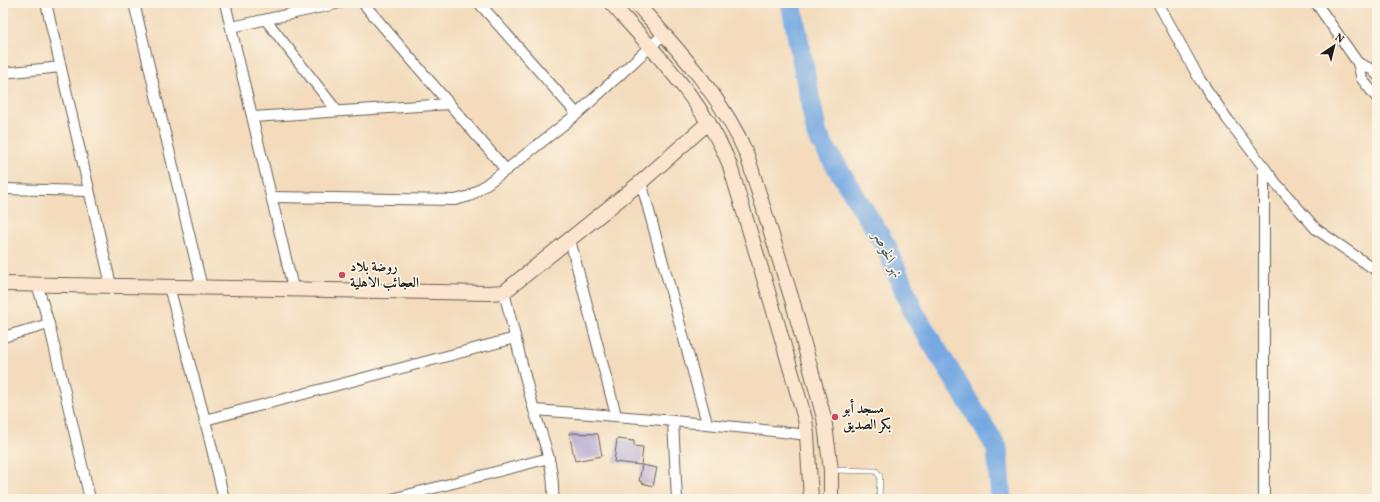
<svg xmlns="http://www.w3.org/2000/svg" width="1380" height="502" font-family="Vollkorn,Amiri,serif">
	<rect width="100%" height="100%" fill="#fcf5e5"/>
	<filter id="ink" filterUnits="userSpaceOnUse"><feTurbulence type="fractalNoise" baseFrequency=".025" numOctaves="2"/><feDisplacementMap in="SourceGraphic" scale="8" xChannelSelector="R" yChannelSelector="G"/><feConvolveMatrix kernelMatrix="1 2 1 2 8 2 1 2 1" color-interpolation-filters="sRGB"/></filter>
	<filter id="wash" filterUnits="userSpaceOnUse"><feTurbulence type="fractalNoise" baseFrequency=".012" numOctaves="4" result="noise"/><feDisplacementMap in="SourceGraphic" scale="16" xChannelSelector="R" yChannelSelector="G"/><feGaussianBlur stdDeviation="0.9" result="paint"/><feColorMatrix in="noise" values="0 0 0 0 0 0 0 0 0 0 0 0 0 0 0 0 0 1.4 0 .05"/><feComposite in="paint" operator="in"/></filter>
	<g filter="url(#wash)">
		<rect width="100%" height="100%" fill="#f3dbbc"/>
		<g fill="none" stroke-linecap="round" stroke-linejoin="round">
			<path stroke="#76a9e2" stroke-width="21" d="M 791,3 L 817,135 L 886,246 L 915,315 L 997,448 L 1001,499"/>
		</g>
		<g id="blocks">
			<g fill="#a79cd0">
				<path d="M 569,433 L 598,434 L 602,456 L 575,461 Z"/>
				<path d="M 617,439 L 634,441 L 634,446 L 643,447 L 641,465 L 614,462 Z"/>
				<path d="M 642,465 L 657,468 L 653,486 L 642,483 L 641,481 L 639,481 Z"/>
			</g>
		</g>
	</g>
	<g filter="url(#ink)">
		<use href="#blocks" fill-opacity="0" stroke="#675f54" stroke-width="1"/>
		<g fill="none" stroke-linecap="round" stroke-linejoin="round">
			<g stroke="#675f54" stroke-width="6">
				<path id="lane" d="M 832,470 L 876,471 L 880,476 L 879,499"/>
			</g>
			<g stroke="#675f54" stroke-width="12">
				<g id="street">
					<path d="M 46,3 L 111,285"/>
					<path d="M 134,3 L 202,288"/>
					<path d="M 225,3 L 293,288"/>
					<path d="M 363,3 L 506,170"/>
					<path d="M 479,3 L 577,114"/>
					<path d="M 1158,3 L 1200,80 L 1228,120 L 1275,182 L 1316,229 L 1377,271"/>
					<path d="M 1316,3 L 1358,63 L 1362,79 L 1377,98"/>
					<path d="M 266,20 L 337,111"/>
					<path d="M 232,27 L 340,3"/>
					<path d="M 1358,63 L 1373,70 L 1377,75"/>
					<path d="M 3,73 L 61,67"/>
					<path d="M 253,117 L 449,104"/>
					<path d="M 1264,167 L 1264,499"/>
					<path d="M 641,182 L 707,423"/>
					<path d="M 3,189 L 89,191"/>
					<path d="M 272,197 L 455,200 L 470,196 L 506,170 L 577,114 L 664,34"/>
					<path d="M 570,240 L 616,415"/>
					<path d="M 37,284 L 49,324 L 90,499"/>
					<path d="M 169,287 L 205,420 L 224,499"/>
					<path d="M 504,292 C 514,331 523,371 534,410 C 543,439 555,468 553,499"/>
					<path d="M 3,337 L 49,324"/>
					<path d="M 534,410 C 625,416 716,424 807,435"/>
					<path d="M 205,420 L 515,338"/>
					<path d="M 673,421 L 677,499"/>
					<path d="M 392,499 L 549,458"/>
				</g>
			</g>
			<g stroke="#675f54" stroke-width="16">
				<g id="secondary">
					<path d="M 611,3 C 655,52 703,101 729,163 L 773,308 L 805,419 L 807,435 L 811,499"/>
					<path d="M 636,3 C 678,50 722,96 747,155 L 793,303 L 824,418 L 831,470 L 831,499"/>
					<path d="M 3,284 C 165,287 327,289 489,293 L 504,292 L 641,182 L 709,122"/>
				</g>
			</g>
			<use href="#lane" stroke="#fff" stroke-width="5"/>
			<use href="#street" stroke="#fff" stroke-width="10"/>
			<use href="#secondary" stroke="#fce5cf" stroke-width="14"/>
		</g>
	</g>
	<g fill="#d1495b" stroke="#fcf5e5" stroke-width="1.5">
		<circle cx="342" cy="275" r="4"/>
		<circle cx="835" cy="417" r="4"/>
	</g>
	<g text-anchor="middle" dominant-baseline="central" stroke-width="3.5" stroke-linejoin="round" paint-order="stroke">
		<g font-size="14" font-weight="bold" fill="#1c1c1c" stroke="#fcf5e5" text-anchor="start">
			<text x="350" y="267">روضة بلاد<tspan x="350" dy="16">العجائب الاهلية</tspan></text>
			<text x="843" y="409">مسجد أبو<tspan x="843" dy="16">بكر الصديق</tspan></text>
		</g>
		<g font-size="15" font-style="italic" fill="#40546b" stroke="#fcf5e5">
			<text transform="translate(887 255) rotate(64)">نهر الخوصر</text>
		</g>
	</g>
	<rect width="1380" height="502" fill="none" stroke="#fcf5e5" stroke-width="16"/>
	<g transform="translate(1334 46) rotate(35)" stroke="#fcf5e5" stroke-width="3" paint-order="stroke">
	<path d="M0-3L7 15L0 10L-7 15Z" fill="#1c1c1c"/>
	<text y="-6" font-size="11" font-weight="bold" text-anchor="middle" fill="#1c1c1c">N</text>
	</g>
</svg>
